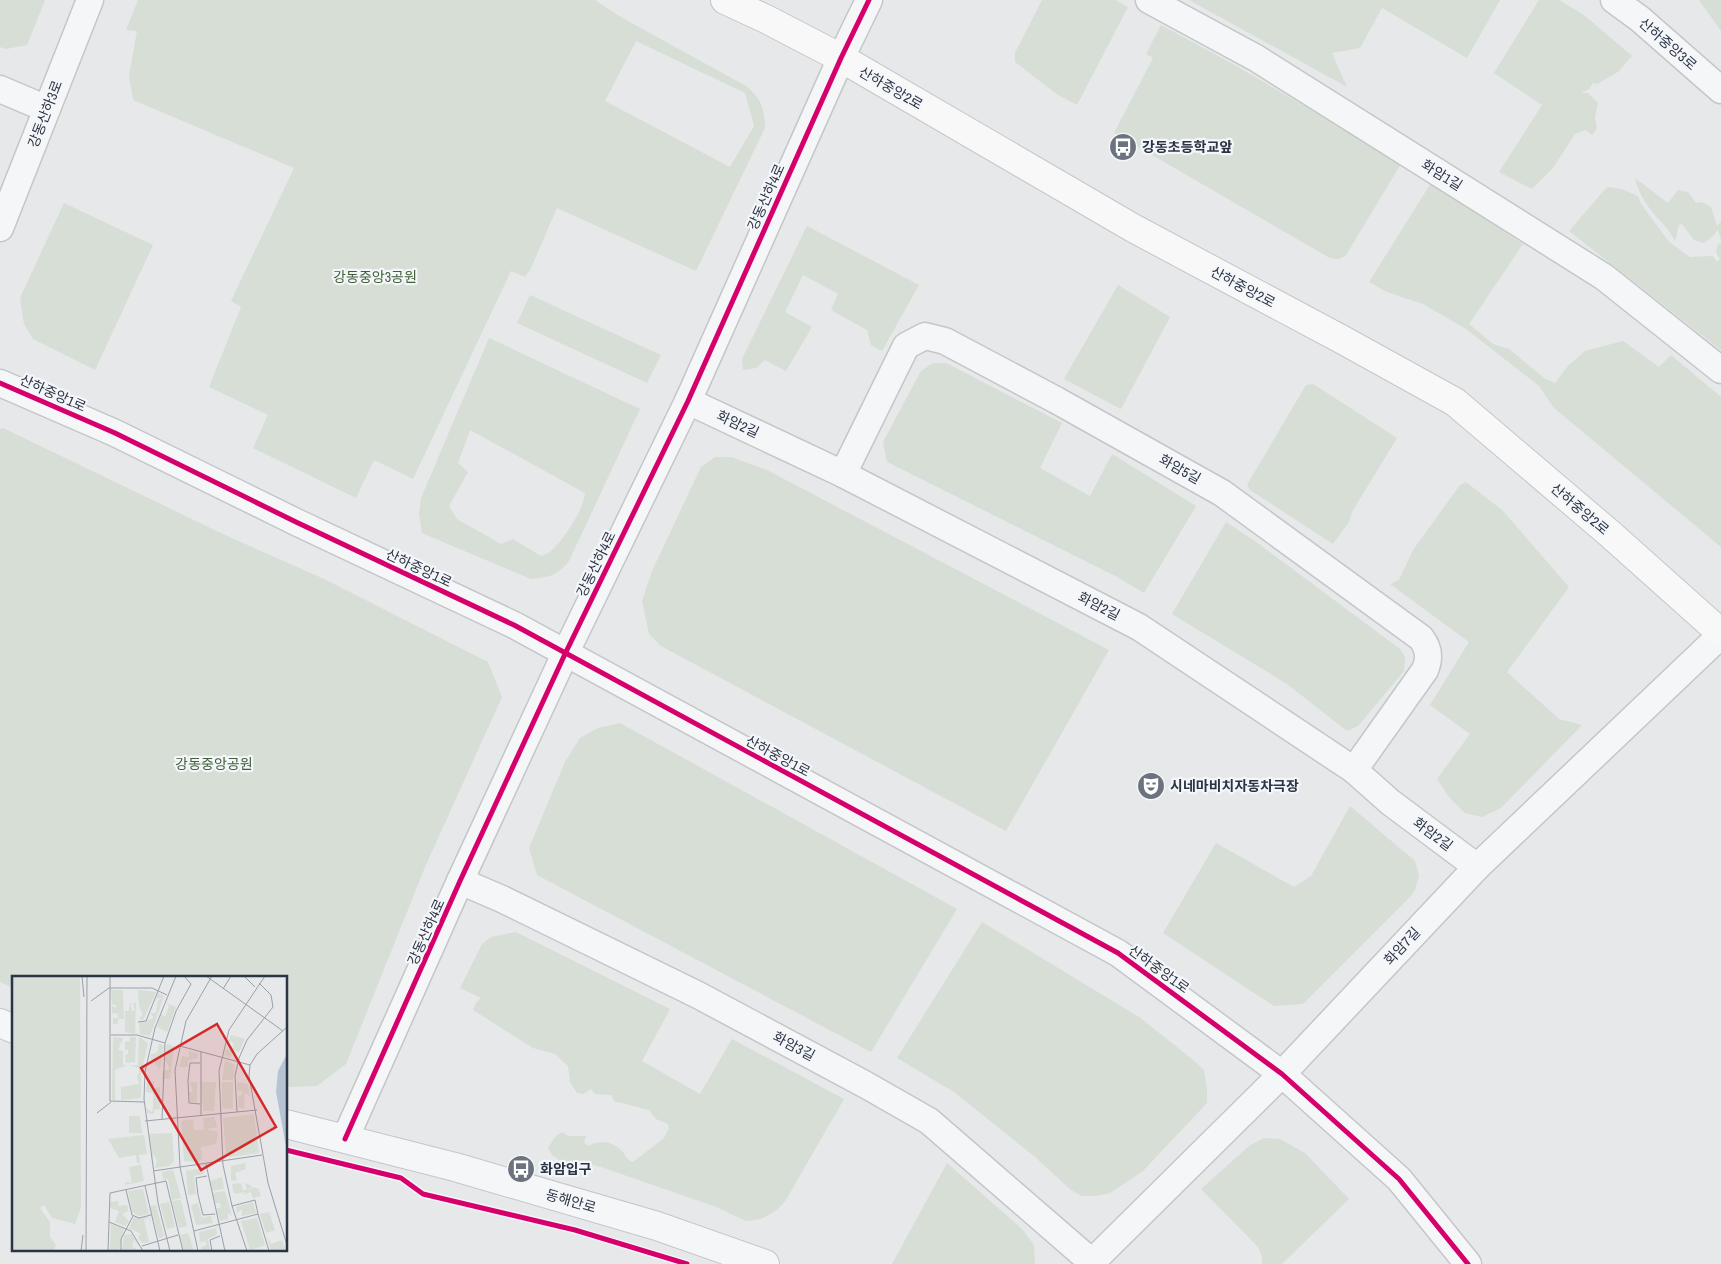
<svg xmlns="http://www.w3.org/2000/svg" width="1721" height="1264" font-family="'Archivo Narrow','Noto Sans KR',sans-serif">
	<rect width="100%" height="100%" fill="#e6e8ea"/>
	<g fill="#d6ded6" fill-rule="evenodd">
		<path d="M 0,0 L 45,0 L 27,45 L 6,49 L 0,47 Z"/>
		<path d="M 138,0 L 595,0 L 619,16 L 746,86 C 762,99 764,108 765,128 L 696,271 L 557,208 L 530,270 L 525,277 L 511,271 L 413,479 L 374,460 L 356,498 L 253,448 L 268,415 L 209,387 L 241,307 L 231,301 L 294,168 L 133,100 L 129,76 L 137,31 L 126,30 ZM 636,41 L 745,93 L 754,126 L 730,167 L 605,101 Z"/>
		<path d="M 1042,0 L 1115,0 L 1128,7 L 1077,105 L 1058,95 L 1015,62 L 1015,53 Z"/>
		<path d="M 1189,0 L 1500,0 L 1467,58 L 1382,8 L 1360,48 L 1332,53 L 1347,87 Z"/>
		<path d="M 1539,0 L 1559,0 L 1584,15 L 1632,56 L 1618,72 L 1597,84 L 1593,83 L 1589,89 L 1581,93 L 1588,93 L 1598,103 L 1595,118 L 1597,128 L 1592,135 L 1586,130 L 1575,134 L 1553,168 L 1532,189 L 1499,172 L 1542,105 L 1494,73 Z"/>
		<path d="M 1699,0 L 1721,0 L 1721,31 Z"/>
		<path d="M 1161,25 L 1233,64 L 1399,162 L 1400,165 L 1398,169 L 1346,255 C 1340,260 1336,260 1328,257 L 1114,133 L 1153,58 L 1146,54 Z"/>
		<path d="M 1635,178 L 1668,203 L 1678,190 L 1688,192 L 1696,203 L 1702,202 L 1711,207 L 1717,226 L 1721,222 L 1721,240 L 1718,229 L 1714,235 L 1704,243 L 1694,240 L 1682,224 L 1679,225 L 1675,241 C 1669,228 1659,221 1651,210 C 1643,200 1638,190 1635,178 Z"/>
		<path d="M 1431,183 L 1523,244 L 1469,324 L 1493,344 L 1509,349 L 1544,378 L 1555,383 L 1568,366 L 1585,351 L 1623,341 L 1659,367 L 1671,355 L 1721,397 L 1721,547 L 1554,408 L 1539,386 L 1466,329 L 1423,304 L 1387,292 L 1369,282 Z"/>
		<path d="M 1607,187 L 1622,189 L 1638,196 L 1641,204 L 1669,242 L 1690,257 L 1713,256 L 1717,262 L 1720,259 L 1716,252 L 1718,244 L 1721,243 L 1721,350 L 1569,231 Z"/>
		<path d="M 64,203 L 153,245 L 95,370 L 33,339 L 24,324 L 20,298 Z"/>
		<path d="M 807,226 L 919,285 L 882,351 L 871,345 L 867,330 L 831,310 L 838,294 L 803,275 L 785,312 L 812,327 L 786,371 L 765,360 L 756,368 L 743,370 L 742,359 Z"/>
		<path d="M 1118,285 L 1170,317 L 1121,409 L 1064,379 Z"/>
		<path d="M 530,295 L 661,355 L 647,383 L 517,323 Z"/>
		<path d="M 489,338 L 640,409 L 569,561 C 557,576 549,577 531,579 L 422,533 L 419,514 L 421,498 ZM 470,430 L 585,493 C 584,509 564,539 552,550 C 549,553 545,554 541,556 L 513,539 L 501,544 L 457,519 L 449,506 L 468,472 L 458,463 Z"/>
		<path d="M 933,363 L 946,363 L 1062,423 L 1040,468 L 1090,496 L 1112,454 L 1196,506 L 1144,593 L 1117,577 L 887,462 L 883,442 L 921,371 Z"/>
		<path d="M 1313,384 L 1397,438 L 1352,512 L 1349,522 L 1333,544 L 1250,490 L 1247,485 L 1306,385 Z"/>
		<path d="M 3,428 L 225,535 L 324,579 L 488,662 L 502,697 L 425,867 L 346,1064 L 317,1086 L 286,1087 L 286,978 L 14,978 L 14,988 L 0,982 L 0,429 Z"/>
		<path d="M 715,457 L 731,457 L 767,470 L 1109,650 L 1006,831 L 661,646 L 649,634 L 642,601 L 652,571 L 701,467 Z"/>
		<path d="M 1466,482 L 1502,510 L 1569,587 L 1507,672 L 1559,719 L 1582,725 L 1501,808 L 1482,817 L 1465,813 L 1449,797 L 1437,779 L 1470,734 L 1430,705 L 1469,642 L 1390,584 L 1399,580 L 1413,550 L 1460,485 Z"/>
		<path d="M 1226,522 L 1259,544 L 1400,649 L 1405,657 L 1404,671 L 1358,726 L 1347,731 L 1287,684 L 1172,614 Z"/>
		<path d="M 620,723 L 957,909 L 871,1052 L 537,875 L 529,848 L 565,762 L 580,738 L 598,728 Z"/>
		<path d="M 1350,806 L 1415,861 L 1419,876 L 1415,890 L 1408,899 L 1303,1004 L 1274,1006 L 1163,933 L 1216,843 L 1294,887 L 1311,876 Z"/>
		<path d="M 982,922 L 1139,1017 L 1192,1059 L 1204,1070 L 1207,1089 L 1207,1103 L 1143,1171 L 1110,1193 L 1097,1196 L 1082,1196 L 1071,1190 L 1035,1157 L 954,1092 L 897,1058 Z"/>
		<path d="M 516,932 L 670,1009 L 642,1061 L 700,1094 L 732,1039 L 844,1099 L 786,1200 L 777,1210 L 761,1219 L 746,1221 L 716,1207 L 601,1167 L 586,1163 L 569,1166 L 553,1156 L 548,1148 L 555,1137 L 562,1132 L 568,1136 L 586,1136 L 584,1142 L 588,1146 C 600,1140 612,1141 622,1151 C 626,1156 627,1160 633,1162 L 664,1138 L 669,1128 L 668,1124 L 656,1119 L 649,1110 L 614,1101 L 611,1095 L 595,1094 L 591,1089 L 583,1094 L 577,1093 L 570,1082 L 568,1066 L 555,1054 L 533,1048 L 473,1010 L 476,1003 L 481,998 L 460,988 L 482,944 L 491,937 Z"/>
		<path d="M 1264,1138 L 1280,1139 L 1305,1153 L 1349,1199 L 1282,1264 L 1262,1264 L 1262,1256 L 1258,1247 L 1201,1189 L 1249,1146 Z"/>
		<path d="M 947,1163 L 1022,1229 L 1034,1245 L 1035,1264 L 892,1264 Z"/>
	</g>
	<g fill="none" stroke-linecap="round" stroke-linejoin="round">
		<g stroke="#c4c6c8" stroke-width="29">
			<g id="minor">
				<path d="M 1149,0 L 1256,58 L 1604,277 L 1721,370"/>
				<path d="M 1614,0 L 1640,19 L 1721,90"/>
				<path d="M 0,89 L 47,109"/>
				<path d="M 0,228 L 90,0"/>
				<path d="M 0,383 L 115,433 L 296,522 L 514,625 L 1118,953 L 1282,1074 L 1399,1179 L 1468,1264"/>
				<path d="M 688,401 L 843,474 L 1139,627 L 1354,770 L 1390,802 L 1477,867"/>
				<path d="M 843,474 L 906,346 L 925,336 L 945,341 L 1056,400 L 1222,493 L 1421,638 C 1429,648 1430,658 1425,670 L 1354,770"/>
				<path d="M 460,881 L 502,899 L 698,995 L 866,1085 L 929,1121 L 1094,1264"/>
				<path d="M 345,1139 L 460,881 L 565,654 L 688,401 L 841,58 L 869,0"/>
				<path d="M 1090,1264 L 1282,1074 L 1477,867 L 1721,635"/>
			</g>
		</g>
		<g stroke="#c4c6c8" stroke-width="30">
			<g id="tertiary">
				<path d="M 0,1023 L 14,1029"/>
				<path d="M 286,1124 L 455,1167 L 657,1226 L 765,1264"/>
			</g>
		</g>
		<g stroke="#c4c6c8" stroke-width="30">
			<path id="secondary" d="M 725,0 L 766,19 L 841,58 L 1133,228 L 1341,339 L 1455,402 L 1609,533 L 1721,633"/>
		</g>
		<use href="#minor" stroke="#f5f6f7" stroke-width="26"/>
		<use href="#tertiary" stroke="#f5f6f7" stroke-width="28"/>
		<use href="#secondary" stroke="#f8f8f8" stroke-width="28"/>
		<g stroke="#f4f6f9" stroke-width="8">
			<g id="cycleway">
				<path d="M 0,383 L 115,433 L 296,522 L 514,625 L 1118,953 L 1282,1074 L 1399,1179 L 1468,1264"/>
				<path d="M 345,1139 L 460,881 L 565,654 L 688,401 L 841,58 L 869,0"/>
				<path d="M 286,1150 L 401,1178 L 423,1194 L 575,1230 L 687,1264"/>
			</g>
		</g>
		<use href="#cycleway" stroke="#d6006c" stroke-width="5"/>
	</g>
	<defs>
		<g id="bus-disc" transform="scale(1.4375)"><circle r="9.5" fill="#6c737f" stroke="#f4f6f9"/><path d="M-5-6H5V4H4V6H2V4H-2V6H-4V4H-5ZM-3.5-4V0h7V-4ZM-3.5 1.2v1.5H-2V1.2ZM2 1.2v1.5H3.5V1.2Z" fill="#fff"/></g>
		<g id="theatre-disc" transform="scale(1.4375)"><circle r="9.5" fill="#6c737f" stroke="#f4f6f9"/><path d="M-5-5.5Q0-4 5-5.5V0Q5 5 0 6Q-5 5-5 0ZM-3.3-2.5H-1v1.5H-3.3ZM1-2.5H3.3v1.5H1ZM-2.8 1Q0 5.5 2.8 1Z" fill="#fff"/></g>
	</defs>
	<g fill-rule="evenodd">
		<use href="#bus-disc" x="1123" y="147"/>
		<use href="#theatre-disc" x="1151" y="786"/>
		<use href="#bus-disc" x="521" y="1169"/>
	</g>
	<g text-anchor="middle" dominant-baseline="central" stroke-width="4.5" stroke-linejoin="round" paint-order="stroke">
		<g font-size="14" fill="#2b3445" stroke="#f4f6f9">
			<text transform="translate(1668 44) rotate(41)">산하중앙3로</text>
			<text transform="translate(891 88) rotate(30)">산하중앙2로</text>
			<text transform="translate(45 114) rotate(-69)">강동산하3로</text>
			<text transform="translate(1442 175) rotate(32)">화암1길</text>
			<text transform="translate(766 197) rotate(-66)">강동산하4로</text>
			<text transform="translate(1243 287) rotate(28)">산하중앙2로</text>
			<text transform="translate(53 393) rotate(24)">산하중앙1로</text>
			<text transform="translate(738 424) rotate(25)">화암2길</text>
			<text transform="translate(1180 469) rotate(29)">화암5길</text>
			<text transform="translate(1580 509) rotate(40)">산하중앙2로</text>
			<text transform="translate(596 564) rotate(-64)">강동산하4로</text>
			<text transform="translate(419 568) rotate(25)">산하중앙1로</text>
			<text transform="translate(1099 606) rotate(27)">화암2길</text>
			<text transform="translate(778 756) rotate(28)">산하중앙1로</text>
			<text transform="translate(1433 834) rotate(37)">화암2길</text>
			<text transform="translate(426 932) rotate(-66)">강동산하4로</text>
			<text transform="translate(1402 946) rotate(-47)">화암7길</text>
			<text transform="translate(1159 969) rotate(36)">산하중앙1로</text>
			<text transform="translate(794 1046) rotate(28)">화암3길</text>
			<text transform="translate(571 1201) rotate(16)">동해안로</text>
		</g>
		<g font-size="14" font-weight="bold" fill="#2b3445" stroke="#f4f6f9" text-anchor="start">
			<text x="1142" y="147">강동초등학교앞</text>
			<text x="1170" y="786">시네마비치자동차극장</text>
			<text x="540" y="1169">화암입구</text>
		</g>
		<g font-size="14" fill="#3f6138" stroke="#f4f6f9">
			<text x="375" y="277">강동중앙3공원</text>
			<text x="214" y="764">강동중앙공원</text>
		</g>
	</g>
	<g transform="translate(12 976)">
		<rect width="275" height="275" fill="#e6e8ea"/>
		<path d="M 0,0 L 68,0 L 69,231 L 63,248 L 40,242 L 32,229 L 28,232 L 38,246 L 38,261 L 44,269 L 41,275 L 0,275 ZM 99,14 L 111,14 L 112,43 L 106,43 L 106,48 L 101,48 L 101,42 L 106,42 L 106,38 L 100,37 L 100,30 L 104,32 L 104,29 L 100,28 ZM 126,14 L 144,16 L 131,44 L 127,43 L 131,38 L 127,30 ZM 146,17 L 152,20 L 138,60 L 128,58 L 127,47 L 142,42 L 138,37 L 144,37 L 146,25 L 150,22 L 144,22 ZM 118,25 L 120,35 L 123,35 L 121,27 L 124,27 L 123,58 L 113,56 L 113,35 L 117,35 ZM 154,27 L 164,31 L 155,56 L 145,51 L 149,38 L 153,41 L 157,30 ZM 219,59 L 233,63 L 227,76 L 221,75 L 218,82 L 212,79 L 214,73 L 220,74 L 222,67 L 216,65 ZM 101,61 L 111,62 L 106,74 L 111,75 L 111,89 L 115,89 L 103,94 L 103,125 L 100,123 ZM 118,61 L 124,61 L 123,86 L 114,87 L 113,79 L 116,78 L 116,74 L 113,74 L 113,66 L 118,65 ZM 127,61 L 136,67 L 129,98 L 129,122 L 109,124 L 109,111 L 127,108 L 125,98 L 127,98 L 127,92 L 118,89 L 126,89 ZM 147,67 L 152,70 L 148,93 L 138,82 L 139,78 L 145,77 ZM 155,68 L 162,70 L 158,103 L 150,103 L 151,95 L 158,93 L 152,82 ZM 177,75 L 186,78 L 186,82 L 176,85 L 176,91 L 167,91 L 170,80 L 177,81 ZM 213,84 L 223,89 L 221,104 L 210,104 ZM 135,105 L 142,105 L 142,112 L 148,111 L 148,133 L 142,134 L 142,138 L 135,137 L 134,132 L 140,136 L 141,132 L 141,117 L 134,116 ZM 178,106 L 185,106 L 185,126 L 178,126 L 177,116 L 181,116 ZM 189,106 L 204,106 L 202,135 L 191,135 ZM 210,106 L 221,106 L 221,133 L 210,132 ZM 225,106 L 236,108 L 238,121 L 233,116 L 232,133 L 226,131 L 226,120 L 230,119 L 230,115 L 225,115 ZM 242,138 L 247,177 L 217,181 L 214,179 L 211,142 ZM 117,140 L 128,140 L 130,157 L 117,157 ZM 202,141 L 206,151 L 195,153 L 206,156 L 204,168 L 189,171 L 190,183 L 186,186 L 172,185 L 169,145 L 181,143 L 182,154 L 192,154 L 191,142 ZM 160,157 L 162,185 L 157,190 L 143,192 L 145,184 L 141,178 L 141,185 L 137,158 ZM 132,159 L 135,178 L 127,179 L 128,187 L 125,187 L 124,179 L 107,182 L 96,163 ZM 233,187 L 234,193 L 223,197 L 225,204 L 219,205 L 219,190 ZM 129,189 L 132,205 L 113,209 L 113,206 L 120,207 L 117,191 ZM 191,192 L 192,198 L 182,200 L 184,218 L 176,219 L 174,195 ZM 161,194 L 169,222 L 160,224 L 156,203 L 151,204 L 150,196 ZM 210,201 L 212,213 L 200,215 L 198,205 ZM 229,207 L 231,215 L 235,213 L 233,207 L 240,210 L 234,216 L 241,211 L 247,213 L 249,220 L 241,222 L 239,216 L 230,219 L 234,216 L 222,218 L 220,208 ZM 131,213 L 137,238 L 127,240 L 120,236 L 116,215 ZM 213,215 L 220,240 L 216,237 L 216,243 L 208,245 L 204,233 L 209,231 L 208,227 L 203,227 L 200,217 ZM 169,224 L 175,250 L 167,252 L 160,225 ZM 106,225 L 107,230 L 115,229 L 116,235 L 110,238 L 117,245 L 113,250 L 103,246 L 107,235 L 98,232 L 98,226 ZM 157,226 L 163,251 L 155,253 L 148,228 ZM 241,226 L 244,237 L 230,240 L 230,233 L 225,237 L 224,231 ZM 186,227 L 190,242 L 199,240 L 201,247 L 184,249 L 179,229 ZM 144,229 L 152,260 L 147,263 L 138,230 ZM 257,236 L 263,254 L 254,257 L 248,238 ZM 122,241 L 136,241 L 138,242 L 139,252 L 137,242 L 132,243 L 137,266 L 130,267 L 126,261 L 129,258 L 117,252 ZM 245,242 L 253,269 L 238,274 L 229,245 ZM 99,248 L 112,253 L 107,274 L 98,275 ZM 204,252 L 205,259 L 195,263 L 199,275 L 190,275 L 189,271 L 195,269 L 193,265 L 188,266 L 187,256 ZM 176,257 L 182,275 L 172,275 L 168,259 ZM 120,258 L 129,274 L 122,264 L 120,270 L 126,275 L 110,275 L 112,259 ZM 255,261 L 259,268 L 270,264 L 274,275 L 259,275 Z" fill="#d6ded6"/>
		<path d="M 275,78 L 275,176 L 264,116 L 266,95 Z" fill="#b4c4d5"/>
		<path fill="none" stroke="#9ba0a8" stroke-width="1" d="M 70,0 L 72,21M 98,0 L 98,125 L 132,126M 194,0 L 271,55M 232,0 L 243,11M 211,13 L 219,0M 79,25 L 97,12 L 140,12 L 155,19M 126,46 L 134,45 L 152,0M 275,51 L 245,78 L 238,89 L 237,100 L 256,207 L 275,269M 99,59 L 125,59 L 153,67M 168,70 L 238,89M 188,87 L 178,87 L 176,104 L 177,127 L 188,128M 225,136 L 223,100 L 227,82 L 235,64 L 261,31 L 259,19 L 247,7M 85,137 L 99,126M 189,139 L 189,76M 150,143 L 153,67 L 164,35 L 179,8 L 172,0M 133,145 L 245,134M 194,188 L 213,275M 141,195 L 250,179M 195,200 L 184,202 L 186,219 L 191,239 L 203,238M 133,210 L 148,275M 114,214 L 120,239 L 127,242 L 139,239M 220,230 L 243,224 L 246,238M 97,246 L 119,255 L 131,275M 182,255 L 246,238 L 257,275M 130,270 L 166,259M 69,275 L 71,259M 74,275 L 75,0M 96,275 L 98,217 L 154,205 L 171,275M 109,275 L 109,263 L 121,240M 158,275 L 146,227 L 132,123 L 133,96 L 143,52 L 164,0M 186,275 L 168,191 L 163,94 L 174,45 L 200,0M 200,275 L 198,264 L 208,260M 235,275 L 220,230 L 211,189 L 207,95 L 217,54 L 253,0"/>
		<path fill="#d62828" fill-opacity="0.15" stroke="#d62828" stroke-width="2.5" d="M 205,48 L 264,151 L 189,194 L 129,92 Z"/>
		<rect width="275" height="275" fill="none" stroke="#2b3445" stroke-width="2.5"/>
	</g>
</svg>
